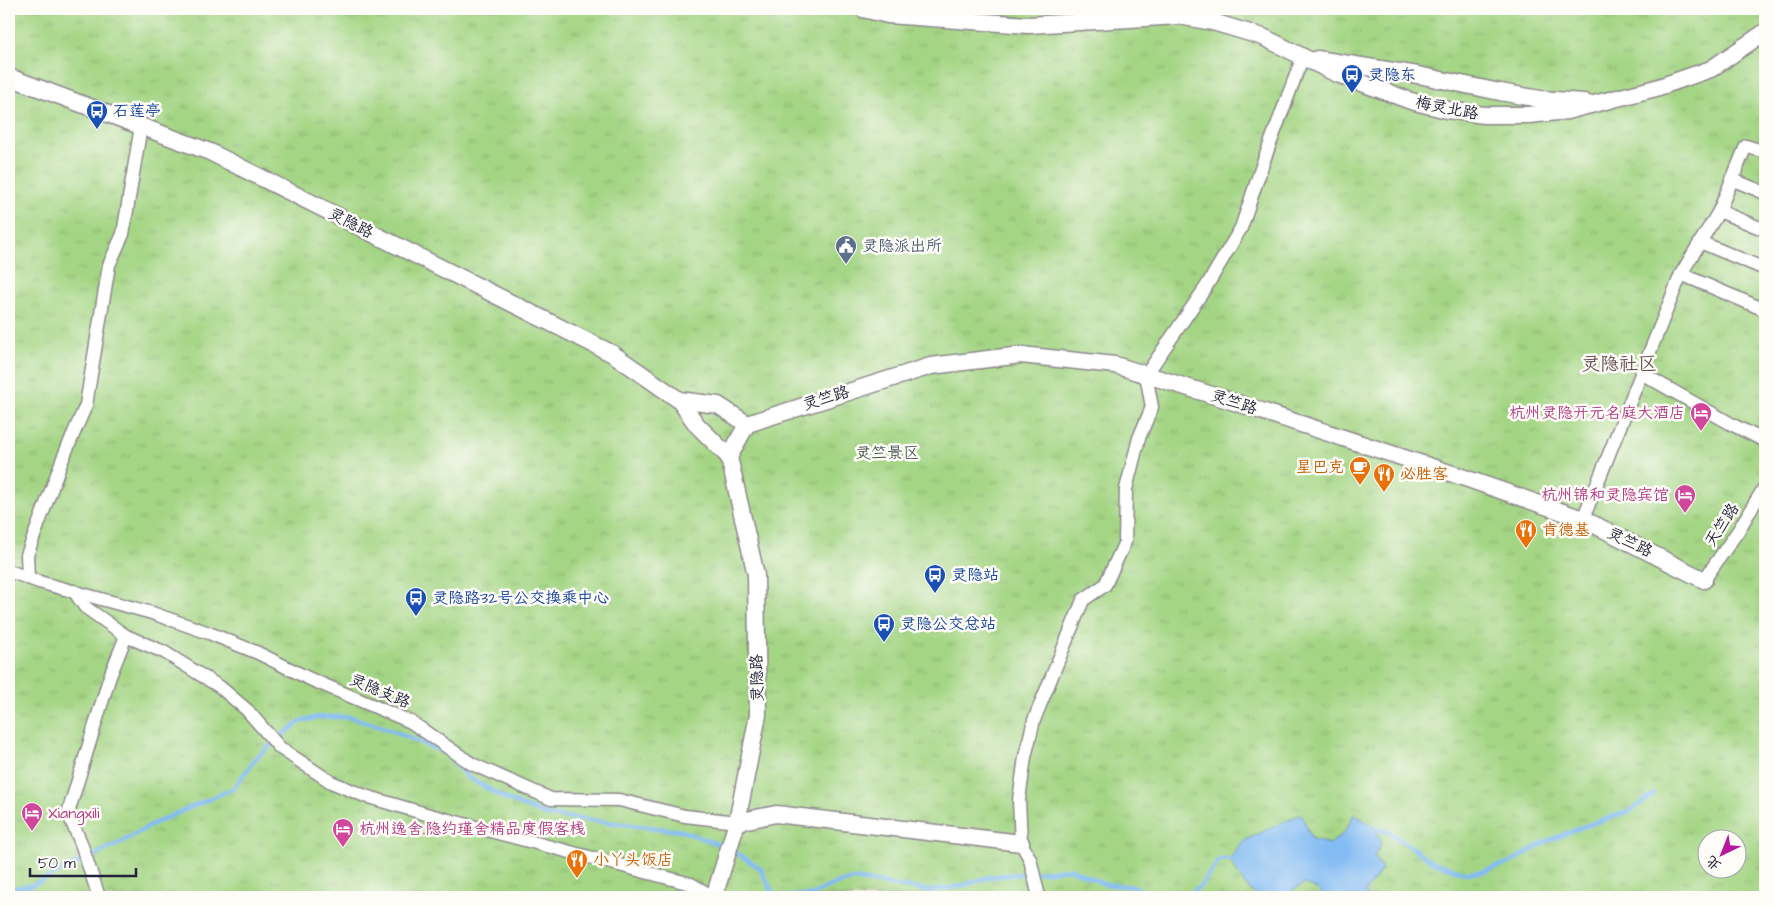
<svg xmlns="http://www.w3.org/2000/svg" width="1774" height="906" font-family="'Architects Daughter','LXGW WenKai TC',sans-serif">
	<defs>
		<pattern id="park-tufts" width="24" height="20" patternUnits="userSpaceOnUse" patternTransform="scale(1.25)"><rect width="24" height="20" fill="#a4d584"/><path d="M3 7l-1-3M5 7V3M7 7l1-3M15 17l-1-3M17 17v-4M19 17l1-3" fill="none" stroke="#8db773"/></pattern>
	</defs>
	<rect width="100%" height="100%" fill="#fdfcf7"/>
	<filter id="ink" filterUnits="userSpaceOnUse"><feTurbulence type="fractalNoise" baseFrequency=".02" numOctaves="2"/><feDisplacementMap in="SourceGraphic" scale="10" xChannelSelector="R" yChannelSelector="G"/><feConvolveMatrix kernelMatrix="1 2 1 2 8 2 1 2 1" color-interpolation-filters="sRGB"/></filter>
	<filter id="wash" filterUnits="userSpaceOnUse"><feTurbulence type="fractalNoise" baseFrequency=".0096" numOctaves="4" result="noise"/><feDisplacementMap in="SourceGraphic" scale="20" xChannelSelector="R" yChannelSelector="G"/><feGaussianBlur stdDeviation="1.12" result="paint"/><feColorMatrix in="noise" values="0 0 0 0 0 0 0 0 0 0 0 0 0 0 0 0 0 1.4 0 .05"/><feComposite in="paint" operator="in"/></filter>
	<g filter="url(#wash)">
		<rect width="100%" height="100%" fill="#f7ecd9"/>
		<path fill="url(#park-tufts)" stroke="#637c60" fill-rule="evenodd" d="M 9,9 L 1765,9 L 1765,897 L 9,897 ZM 1706,838 L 1736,838 L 1736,868 L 1706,868 Z"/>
		<path fill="#83bbf3" stroke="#526e97" d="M 1301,814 L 1312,839 L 1330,844 L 1345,832 L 1354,814 L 1376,828 L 1381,844 L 1374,856 L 1382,869 L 1365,892 L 1368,897 L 1325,897 L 1317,889 L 1304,884 C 1296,888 1287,894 1279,897 C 1254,906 1239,877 1230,859 L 1243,841 Z"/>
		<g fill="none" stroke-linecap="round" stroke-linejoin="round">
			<g stroke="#83bbf3" stroke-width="4.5">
				<path d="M 1376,828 L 1389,832 L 1435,863 L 1465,873 L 1481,872 L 1511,862 L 1545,842 L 1585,826 L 1630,811 L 1654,794"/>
				<path d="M 733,851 L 760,868 L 775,897"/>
				<path d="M 9,889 L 32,885 L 114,846 L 153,824 L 234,788 L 256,758 L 276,740 L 301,721 L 320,717 L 350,717 L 388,729 L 445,753 L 467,777 L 508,800 L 546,815 L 682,831 L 726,847"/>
				<path d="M 780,897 L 811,895 L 830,886 L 853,879 L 930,891 L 962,886 L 989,877 L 1071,869 L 1104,884 L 1136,887 L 1151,897"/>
				<path d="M 1186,897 L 1201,885 L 1220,860 L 1230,859"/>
			</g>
		</g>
	</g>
	<g filter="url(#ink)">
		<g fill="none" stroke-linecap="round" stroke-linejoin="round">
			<g stroke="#8c878a" stroke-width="15">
				<g id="street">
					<path d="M 1731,179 L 1765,193"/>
					<path d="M 1719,211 L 1765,230"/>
					<path d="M 1700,242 L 1765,269"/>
					<path d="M 1681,274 L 1765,310"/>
					<path d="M 1641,373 L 1733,425 L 1765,441"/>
					<path d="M 1583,519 L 1681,274 L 1719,211 L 1746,146 L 1765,152"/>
					<path d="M 9,571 L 39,582 L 152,613 L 209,633 L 258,653 L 310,679 L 411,722 L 472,764 L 551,799 L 619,800 L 685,816 L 737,822"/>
					<path d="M 28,578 L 27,555 L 63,458 L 86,405 L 109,265 L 123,234 L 141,126"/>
					<path d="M 1704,580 L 1738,531 L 1765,486"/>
					<path d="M 74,591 L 85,607 L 126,636 L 110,676 L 68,813 L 81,843 L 99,897"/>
					<path d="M 126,636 L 164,652 L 220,687 L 247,710 L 280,748 L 331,782 L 365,796 L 426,814 L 691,884 L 713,897"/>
					<path d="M 1039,897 L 1030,859 L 1021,843 L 1019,800 L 1025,757 L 1034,720 L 1083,600 L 1105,585 L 1125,542 L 1126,489 L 1139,438 L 1152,407 L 1146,375 L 1206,287 L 1241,228 L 1264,160 L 1303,56"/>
				</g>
			</g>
			<g stroke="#8c878a" stroke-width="19">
				<g id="secondary">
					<path d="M 863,9 L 888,15 L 1029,25 L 1179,16 L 1213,22 L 1263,37 L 1335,73 L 1411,101 L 1447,110 L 1484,115 L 1529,115 L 1567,111 L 1656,88 L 1711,69 L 1765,32"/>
					<path d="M 1317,59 L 1418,75 L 1500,92 L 1540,99 L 1584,102"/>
					<path d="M 9,77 L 210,152 L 613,354 L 679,400 L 697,425 L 729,457"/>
					<path d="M 679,400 L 718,405 L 747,424"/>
					<path d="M 747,424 L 931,366 L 1021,355 L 1115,365 L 1228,400 L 1462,477 L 1583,519 L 1704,580"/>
					<path d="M 729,457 L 747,424"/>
					<path d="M 737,822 L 776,814 L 1021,843"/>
					<path d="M 714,897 L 737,822 L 758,715 L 756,575 L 729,457"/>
				</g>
			</g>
			<use href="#street" stroke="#fff" stroke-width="12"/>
			<use href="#secondary" stroke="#fff" stroke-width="16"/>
		</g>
	</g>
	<defs>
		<g id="bus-pin" transform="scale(1.125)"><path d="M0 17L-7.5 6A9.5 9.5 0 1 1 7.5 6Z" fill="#1a4fb4" stroke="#fdfcf7"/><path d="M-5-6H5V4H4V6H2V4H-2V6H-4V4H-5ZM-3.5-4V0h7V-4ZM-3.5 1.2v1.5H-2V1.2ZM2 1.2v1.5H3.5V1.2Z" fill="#fff"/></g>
		<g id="civic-pin" transform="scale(1.125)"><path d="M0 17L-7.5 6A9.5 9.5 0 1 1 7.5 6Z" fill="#5c6f8a" stroke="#fdfcf7"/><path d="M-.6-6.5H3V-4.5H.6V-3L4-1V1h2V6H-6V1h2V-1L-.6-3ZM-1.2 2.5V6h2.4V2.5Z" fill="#fff"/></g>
		<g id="hotel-pin" transform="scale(1.125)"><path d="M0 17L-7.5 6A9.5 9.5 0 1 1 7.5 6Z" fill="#d1479c" stroke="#fdfcf7"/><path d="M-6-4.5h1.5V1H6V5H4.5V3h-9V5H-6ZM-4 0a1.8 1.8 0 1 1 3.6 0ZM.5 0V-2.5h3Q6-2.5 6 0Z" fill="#fff"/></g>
		<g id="cafe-pin" transform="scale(1.125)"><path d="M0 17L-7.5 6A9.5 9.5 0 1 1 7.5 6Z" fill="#e8710a" stroke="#fdfcf7"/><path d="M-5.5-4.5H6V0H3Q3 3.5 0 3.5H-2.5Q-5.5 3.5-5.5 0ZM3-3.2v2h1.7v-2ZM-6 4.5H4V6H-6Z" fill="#fff"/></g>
		<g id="restaurant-pin" transform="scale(1.125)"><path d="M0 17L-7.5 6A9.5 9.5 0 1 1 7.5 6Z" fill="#e8710a" stroke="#fdfcf7"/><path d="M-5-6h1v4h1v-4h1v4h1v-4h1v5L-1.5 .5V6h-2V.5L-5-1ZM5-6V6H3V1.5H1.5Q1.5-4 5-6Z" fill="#fff"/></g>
	</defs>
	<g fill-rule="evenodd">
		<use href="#bus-pin" x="1352" y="75"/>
		<use href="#bus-pin" x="97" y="111"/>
		<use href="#civic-pin" x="846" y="246"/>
		<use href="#hotel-pin" x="1701" y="413"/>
		<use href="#cafe-pin" x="1360" y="467"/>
		<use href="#restaurant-pin" x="1384" y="474"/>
		<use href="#hotel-pin" x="1685" y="495"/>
		<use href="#restaurant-pin" x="1526" y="530"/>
		<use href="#bus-pin" x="935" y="575"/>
		<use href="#bus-pin" x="416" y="598"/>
		<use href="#bus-pin" x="884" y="624"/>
		<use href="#hotel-pin" x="32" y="813"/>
		<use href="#hotel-pin" x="343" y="829"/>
		<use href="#restaurant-pin" x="577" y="860"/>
	</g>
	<g text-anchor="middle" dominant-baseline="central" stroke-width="5" stroke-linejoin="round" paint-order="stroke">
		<g font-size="16" fill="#164399" stroke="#fdfcf7" text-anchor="start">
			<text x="1368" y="75">灵隐东</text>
			<text x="113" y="111">石莲亭</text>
			<text x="951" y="575">灵隐站</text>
			<text x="432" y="598">灵隐路32号公交换乘中心</text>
			<text x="900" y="624">灵隐公交总站</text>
		</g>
		<g font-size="16" fill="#22223b" stroke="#fdfcf7">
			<text transform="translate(1447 108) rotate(11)">梅灵北路</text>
			<text transform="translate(351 223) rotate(27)">灵隐路</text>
			<text transform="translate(826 398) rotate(-17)">灵竺路</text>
			<text transform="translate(1234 402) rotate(18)">灵竺路</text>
			<text transform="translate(1722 525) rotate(-57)">天竺路</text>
			<text transform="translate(1630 542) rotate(26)">灵竺路</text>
			<text transform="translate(757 678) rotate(-91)">灵隐路</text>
			<text transform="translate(380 691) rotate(23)">灵隐支路</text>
		</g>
		<g font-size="16" fill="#4e5e75" stroke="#fdfcf7" text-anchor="start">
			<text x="862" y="246">灵隐派出所</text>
		</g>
		<g font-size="16" fill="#b23c85" stroke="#fdfcf7" text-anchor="end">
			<text x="1685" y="413">杭州灵隐开元名庭大酒店</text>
			<text x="1669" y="495">杭州锦和灵隐宾馆</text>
			<text x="48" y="813" text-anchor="start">Xiangxili</text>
			<text x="359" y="829" text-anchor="start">杭州逸舍.隐约瑾舍精品度假客栈</text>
		</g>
		<g font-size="16" fill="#495851" stroke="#fdfcf7">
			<text x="887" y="453">灵竺景区</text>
		</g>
		<g font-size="16" fill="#c56008" stroke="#fdfcf7" text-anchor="start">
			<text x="1344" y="467" text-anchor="end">星巴克</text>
			<text x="1400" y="474">必胜客</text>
			<text x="1542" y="530">肯德基</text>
			<text x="593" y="860">小丫头饭店</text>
		</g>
		<g font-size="19" fill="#695359" stroke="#fdfcf7">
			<text x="1619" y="364">灵隐社区</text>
		</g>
	</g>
	<rect width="1774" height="906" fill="none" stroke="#fdfcf7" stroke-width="30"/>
	<g transform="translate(1722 854) rotate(223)"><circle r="24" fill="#fdfcf7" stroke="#a5a5ac"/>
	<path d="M0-4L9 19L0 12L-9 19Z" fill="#b5179e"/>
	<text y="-8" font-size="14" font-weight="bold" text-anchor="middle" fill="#22223b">北</text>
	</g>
	<path d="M30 868v8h106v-8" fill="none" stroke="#22223b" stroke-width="2.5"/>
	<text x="38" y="868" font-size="15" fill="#22223b" stroke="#fdfcf7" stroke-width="4" paint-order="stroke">50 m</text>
</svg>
